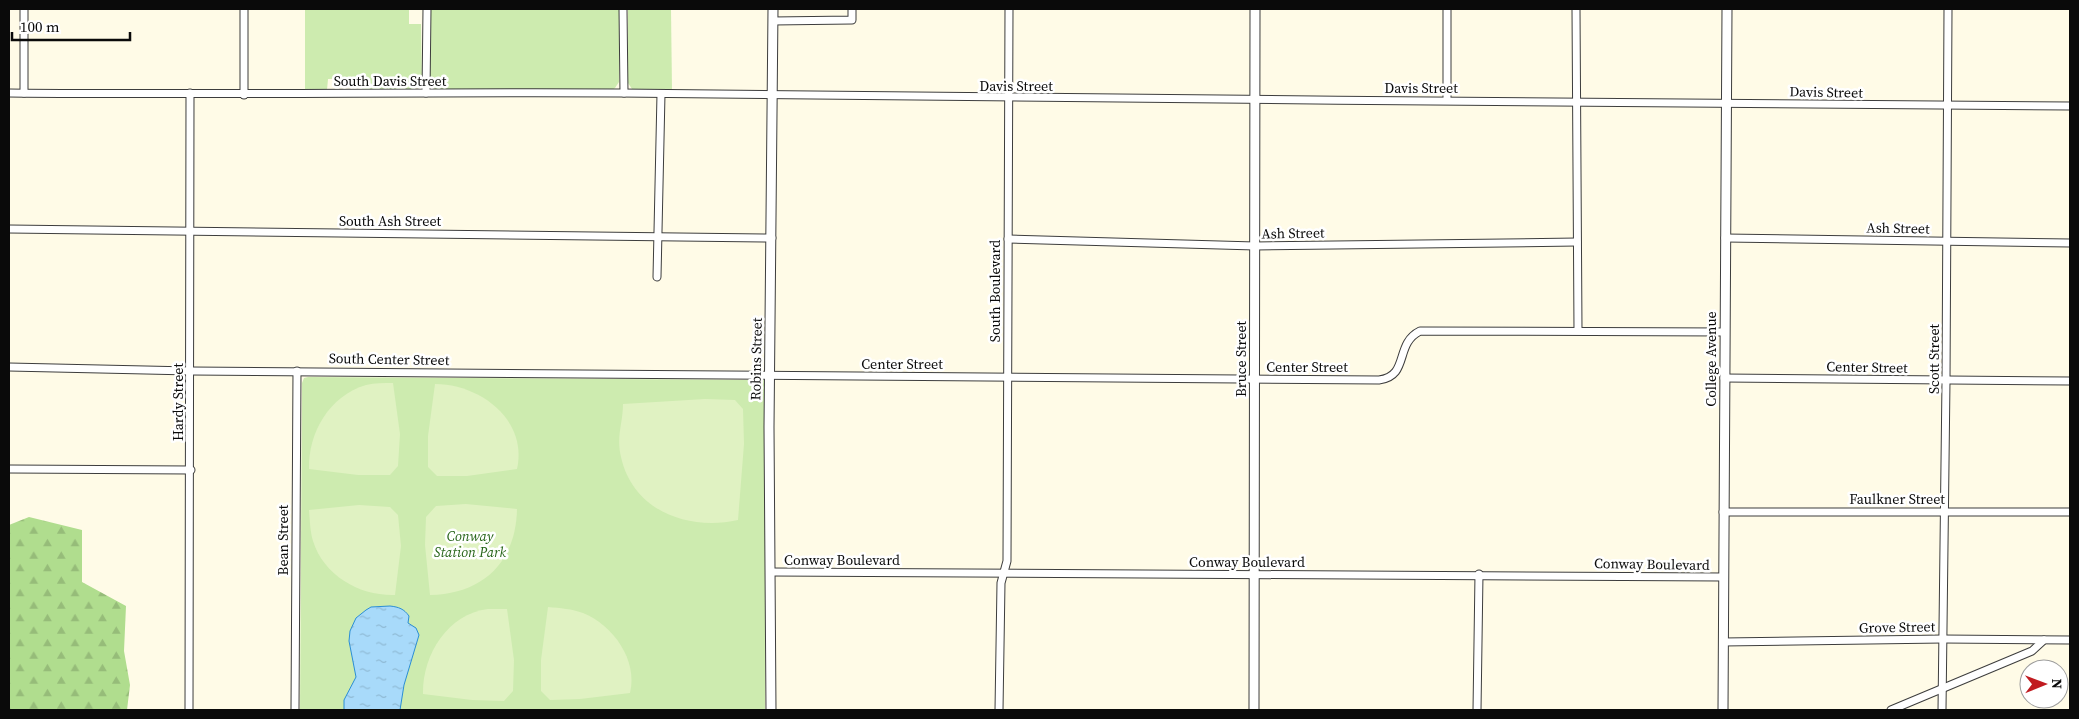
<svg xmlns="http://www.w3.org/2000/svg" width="2079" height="719" font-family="'Source Serif 4',serif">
	<defs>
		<pattern id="forest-firs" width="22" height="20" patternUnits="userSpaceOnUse" patternTransform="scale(1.25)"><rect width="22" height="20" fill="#b0dd8e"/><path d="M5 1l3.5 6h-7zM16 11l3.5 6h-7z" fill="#96bc79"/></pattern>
		<pattern id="water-ripples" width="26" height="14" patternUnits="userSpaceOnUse" patternTransform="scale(1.25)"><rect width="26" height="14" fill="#a8dafa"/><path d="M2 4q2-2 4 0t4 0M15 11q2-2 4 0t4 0" fill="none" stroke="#8fbad5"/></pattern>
	</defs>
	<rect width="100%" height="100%" fill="#fffbe7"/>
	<g fill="#cdebaf">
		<path d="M 305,9 L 409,9 L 409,24 L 421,24 L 422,82 L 413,89 L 362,89 L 362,78 L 328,79 L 327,90 L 305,89 Z"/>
		<path d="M 430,9 L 619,9 L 619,82 L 615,88 L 610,91 L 435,89 L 430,82 Z"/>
		<path d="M 628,9 L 671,9 L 672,91 L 635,90 L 632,89 L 628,83 Z"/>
		<path d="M 308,377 L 764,380 L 767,387 L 765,710 L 300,710 L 302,383 L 304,378 Z"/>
	</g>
	<path fill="url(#forest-firs)" d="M 29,517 L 82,530 L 82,582 L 126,606 L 124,651 L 130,685 L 127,710 L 9,710 L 9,525 Z"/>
	<g fill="#e0f2c2">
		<path d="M 393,383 L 400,434 L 398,466 L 390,475 L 358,475 L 309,469 C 308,433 329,396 366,385 C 375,383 384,383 393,383 Z"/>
		<path d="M 435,384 C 480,384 528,420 517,469 L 467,476 L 437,476 L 428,467 L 428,436 Z"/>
		<path d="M 705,399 L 735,400 L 743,409 L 744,444 L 738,520 C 688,531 633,511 621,457 C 616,436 623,423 623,404 Z"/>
		<path d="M 466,504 L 517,509 C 516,562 483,594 430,595 L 425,545 L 426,517 L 436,506 Z"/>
		<path d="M 359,505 L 390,507 L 398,515 L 401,546 L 395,595 C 360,596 324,576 313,541 C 310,531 310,521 309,510 Z"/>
		<path d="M 548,607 C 560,608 572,609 583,613 C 613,625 638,660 630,693 L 580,699 L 550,700 L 541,691 L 541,660 Z"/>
		<path d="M 488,609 L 507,609 L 514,660 L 513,691 L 504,701 L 472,700 L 423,694 C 422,656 447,614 488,609 Z"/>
	</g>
	<path fill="url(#water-ripples)" stroke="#2b8ed5" d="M 390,606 C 399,607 404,609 409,616 L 408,623 L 416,628 L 419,635 L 404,685 L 400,710 L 344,710 L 344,700 L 356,677 L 349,641 L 350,631 L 356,618 L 366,610 L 371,607 Z"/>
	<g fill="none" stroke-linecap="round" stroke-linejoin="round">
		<g stroke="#3d3d3d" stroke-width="9">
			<g id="minor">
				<path d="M 623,9 L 624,93"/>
				<path d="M 1576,9 L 1578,330"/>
				<path d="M 773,21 L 852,20 L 852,9"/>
				<path d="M 9,93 C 212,95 416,92 620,93 C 1103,97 1587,104 2070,106"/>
				<path d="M 24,93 L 24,9"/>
				<path d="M 426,93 L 427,9"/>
				<path d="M 244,95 L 244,9"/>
				<path d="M 1447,100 L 1447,9"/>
				<path d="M 9,229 L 772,238"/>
				<path d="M 1725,238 L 2070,243"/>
				<path d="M 1008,239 L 1255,246 L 1577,242"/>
				<path d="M 657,277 L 661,94"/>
				<path d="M 9,367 L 191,371 L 1379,380 C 1410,376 1394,344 1420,331 L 1725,332"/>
				<path d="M 1724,378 L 2070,381"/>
				<path d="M 9,469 L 191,470"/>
				<path d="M 1723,512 L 2070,512"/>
				<path d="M 771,572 L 1723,577"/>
				<path d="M 1723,642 L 1943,639 L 2070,640"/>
				<path d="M 189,710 L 190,93"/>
				<path d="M 295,710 L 297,371"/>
				<path d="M 999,710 L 1001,583 L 1007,561 L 1009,9"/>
				<path d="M 1477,710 L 1479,574"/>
				<path d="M 1891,710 L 2032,651 L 2044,640"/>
				<path d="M 1942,710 L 1946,381 L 1948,9"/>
			</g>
		</g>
		<g stroke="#3d3d3d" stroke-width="11">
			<g id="tertiary">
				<path d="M 771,710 L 769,427 L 773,9"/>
				<path d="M 1254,710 L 1255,9"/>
				<path d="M 1723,710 L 1727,9"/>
			</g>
		</g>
		<use href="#minor" stroke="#fff" stroke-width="7"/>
		<use href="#tertiary" stroke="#fff" stroke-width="9"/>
	</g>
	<g text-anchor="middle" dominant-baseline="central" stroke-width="5" stroke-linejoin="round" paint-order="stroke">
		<g font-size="14" fill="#0a0a0a" stroke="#fff">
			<text x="390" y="81">South Davis Street</text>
			<text x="1016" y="86">Davis Street</text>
			<text x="1421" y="88">Davis Street</text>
			<text transform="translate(1826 92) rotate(1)">Davis Street</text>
			<text x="390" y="221">South Ash Street</text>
			<text transform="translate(1898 228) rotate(1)">Ash Street</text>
			<text transform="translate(1293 233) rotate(-1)">Ash Street</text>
			<text transform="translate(995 291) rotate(-90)">South Boulevard</text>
			<text transform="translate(389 359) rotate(1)">South Center Street</text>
			<text transform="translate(756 359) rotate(-89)">Robins Street</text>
			<text transform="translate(1241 359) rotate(-90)">Bruce Street</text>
			<text transform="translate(1711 359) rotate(-90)">College Avenue</text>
			<text transform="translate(1934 359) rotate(-90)">Scott Street</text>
			<text x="902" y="364">Center Street</text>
			<text x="1307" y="367">Center Street</text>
			<text transform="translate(1867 367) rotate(1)">Center Street</text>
			<text transform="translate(178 402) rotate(-90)">Hardy Street</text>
			<text x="1897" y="499">Faulkner Street</text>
			<text transform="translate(283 540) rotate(-90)">Bean Street</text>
			<text x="842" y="560">Conway Boulevard</text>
			<text x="1247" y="562">Conway Boulevard</text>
			<text transform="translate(1652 564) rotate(1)">Conway Boulevard</text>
			<text transform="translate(1897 627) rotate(-1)">Grove Street</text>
		</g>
		<g font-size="14" font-style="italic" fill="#266418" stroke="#fff">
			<text x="470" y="536">Conway<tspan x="470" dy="16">Station Park</tspan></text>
		</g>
	</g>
	<rect width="2079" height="719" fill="none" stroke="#0a0a0a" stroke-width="20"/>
	<g transform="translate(2044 684) rotate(89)"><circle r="24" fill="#ffffff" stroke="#9d9d9d"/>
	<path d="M0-4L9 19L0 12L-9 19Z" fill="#c11b20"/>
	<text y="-8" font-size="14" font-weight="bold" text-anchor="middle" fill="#0a0a0a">N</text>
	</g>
	<path d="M12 32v8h118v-8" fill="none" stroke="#0a0a0a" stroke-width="2.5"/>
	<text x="20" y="32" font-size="15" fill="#0a0a0a" stroke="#ffffff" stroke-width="4" paint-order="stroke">100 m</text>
</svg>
